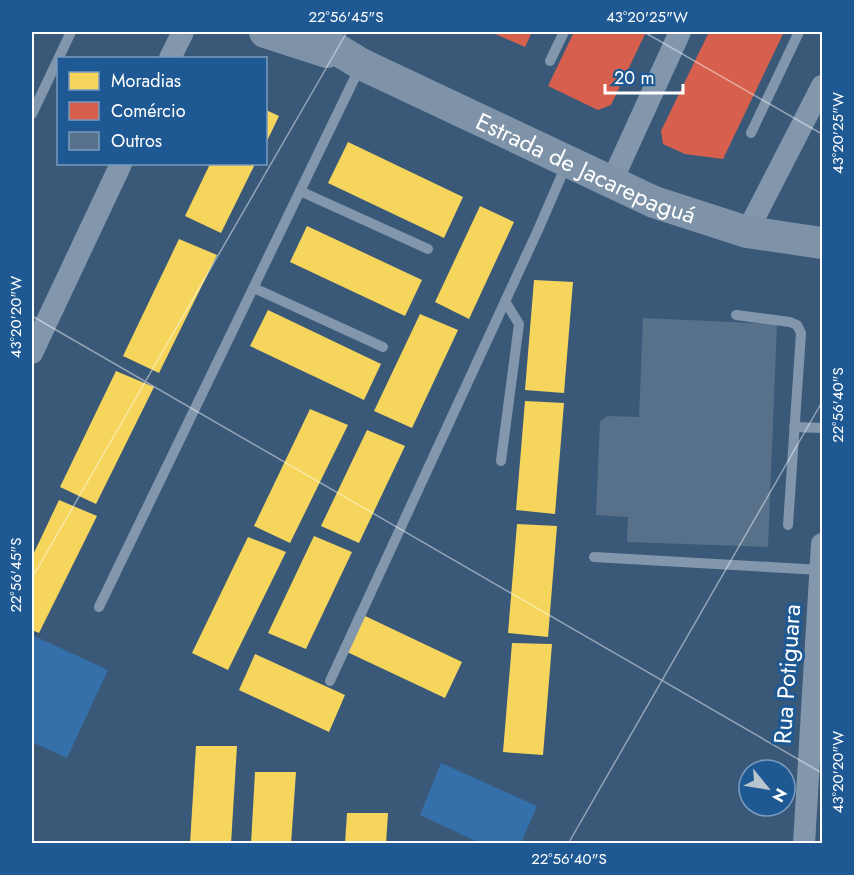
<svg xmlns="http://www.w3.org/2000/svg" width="854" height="875" font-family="Jost,sans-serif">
	<rect width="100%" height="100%" fill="#3a5979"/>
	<g fill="#3570aa">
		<path d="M 32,635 L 108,670 L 67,758 L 32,742 Z"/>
		<path d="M 441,763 L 537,806 L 521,843 L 480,843 L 420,815 Z"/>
	</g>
	<g fill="#f6d55c">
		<path d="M 266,110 L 279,116 L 266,143 Z"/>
		<path d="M 348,142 L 463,197 L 444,238 L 328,183 Z"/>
		<path d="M 210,164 L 255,164 L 221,233 L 185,216 Z"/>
		<path d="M 480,206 L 514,222 L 469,319 L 435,302 Z"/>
		<path d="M 307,226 L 422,280 L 405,316 L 290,262 Z"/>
		<path d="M 179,239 L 217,255 L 159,373 L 123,356 Z"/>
		<path d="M 534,280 L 573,282 L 564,393 L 525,390 Z"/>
		<path d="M 268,310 L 381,364 L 364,400 L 250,346 Z"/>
		<path d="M 420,314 L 458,330 L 412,428 L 374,411 Z"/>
		<path d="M 116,371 L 154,387 L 96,504 L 60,487 Z"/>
		<path d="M 525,401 L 564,403 L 555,514 L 516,510 Z"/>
		<path d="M 310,409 L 348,425 L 290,543 L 254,526 Z"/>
		<path d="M 367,430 L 405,446 L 359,543 L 321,526 Z"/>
		<path d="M 59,500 L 97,516 L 39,633 L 32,630 L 32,557 Z"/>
		<path d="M 517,524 L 557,526 L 548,637 L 508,633 Z"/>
		<path d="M 314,536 L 352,552 L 306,649 L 268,633 Z"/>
		<path d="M 248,537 L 286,552 L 228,670 L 192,653 Z"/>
		<path d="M 363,615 L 462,662 L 445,698 L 345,651 Z"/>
		<path d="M 512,643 L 552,644 L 543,755 L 503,752 Z"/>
		<path d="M 255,654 L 345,695 L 329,732 L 239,690 Z"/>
		<path d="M 196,746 L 237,746 L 231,844 L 190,844 Z"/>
		<path d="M 255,772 L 296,772 L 291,844 L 251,844 Z"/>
		<path d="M 347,813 L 388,813 L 386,844 L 345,844 Z"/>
	</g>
	<g fill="#d6604d">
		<path d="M 491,32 L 532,32 L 525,47 Z"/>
		<path d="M 574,32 L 646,32 L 611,105 L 598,110 L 548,86 Z"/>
		<path d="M 709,32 L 784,32 L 723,159 L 685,154 L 663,144 L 661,131 Z"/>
	</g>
	<path fill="#58718a" d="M 643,318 L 777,324 L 768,547 L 627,542 L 628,517 L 596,515 L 600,422 L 607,416 L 639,417 Z"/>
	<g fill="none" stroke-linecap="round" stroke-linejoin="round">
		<g stroke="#8297ac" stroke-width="10">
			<path d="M 550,61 L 564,32"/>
			<path d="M 32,114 L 71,32"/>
			<path d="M 751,133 L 799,32"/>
			<path d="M 300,191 L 428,249"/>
			<path d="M 254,288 L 383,347"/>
			<path d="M 736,315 L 790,322 L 797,325 L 801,333 L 788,525"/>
			<path d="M 794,427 L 822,428"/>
			<path d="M 501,461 L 519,324 L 505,301"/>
			<path d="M 594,557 L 821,570"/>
			<path d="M 99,607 L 360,67"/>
			<path d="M 330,681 L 538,230 L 567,163"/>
		</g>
		<g stroke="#8297ac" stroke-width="22">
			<path d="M 170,58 L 183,32"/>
			<path d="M 611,183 L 680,32"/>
			<path d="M 747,232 L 822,86"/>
			<path d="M 32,353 L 121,164"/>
			<path d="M 804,844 L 822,544"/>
		</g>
		<g stroke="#7e93a8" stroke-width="32">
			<path d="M 265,32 L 327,52"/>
			<path id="s1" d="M 308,32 L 361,64 L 654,202 L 747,232 L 822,243"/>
		</g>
	</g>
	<path fill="none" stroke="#fff" stroke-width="1.5" stroke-opacity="0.45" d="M 644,32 L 822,134M 32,316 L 822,773M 32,578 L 347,32M 568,844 L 822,402"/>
	<g text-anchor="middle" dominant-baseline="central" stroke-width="6" stroke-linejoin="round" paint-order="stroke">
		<g font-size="24" fill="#fff" stroke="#1f5994">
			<text stroke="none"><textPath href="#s1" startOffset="310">Estrada de Jacarepaguá</textPath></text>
			<text transform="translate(787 674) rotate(-86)">Rua Potiguara</text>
		</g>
	</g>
	<rect width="854" height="875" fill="none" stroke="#1f5994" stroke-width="66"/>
	<rect x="57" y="57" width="210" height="108" fill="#1f5994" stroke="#799bbf" stroke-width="1.5"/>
	<rect x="69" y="72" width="30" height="18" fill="#f6d55c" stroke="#799bbf" stroke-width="1.5"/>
	<text x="111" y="87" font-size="18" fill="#ffffff">Moradias</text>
	<rect x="69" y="102" width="30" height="18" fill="#d6604d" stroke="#799bbf" stroke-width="1.5"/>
	<text x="111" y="117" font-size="18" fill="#ffffff">Comércio</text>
	<rect x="69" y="132" width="30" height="18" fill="#58718a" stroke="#799bbf" stroke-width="1.5"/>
	<text x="111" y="147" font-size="18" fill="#ffffff">Outros</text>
	<g transform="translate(767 788) rotate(120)"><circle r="28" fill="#1f5994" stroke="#799bbf" stroke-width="1.5"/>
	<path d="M0-4.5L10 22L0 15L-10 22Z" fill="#bac5d0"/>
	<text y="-9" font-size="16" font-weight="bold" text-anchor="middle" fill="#ffffff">N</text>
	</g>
	<path d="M605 84v9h78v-9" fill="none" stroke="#ffffff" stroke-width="3"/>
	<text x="614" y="84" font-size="18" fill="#ffffff" stroke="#1f5994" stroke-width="4.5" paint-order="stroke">20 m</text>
	<rect x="33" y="33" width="788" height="809" fill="none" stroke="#fff" stroke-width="2"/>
	<g font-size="15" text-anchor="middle" fill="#fff">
		<text x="346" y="22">22°56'45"S</text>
		<text x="647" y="22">43°20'25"W</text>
		<text transform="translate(838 133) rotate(-90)" y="5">43°20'25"W</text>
		<text transform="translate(16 317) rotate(-90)" y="5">43°20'20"W</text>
		<text transform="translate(838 405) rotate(-90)" y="5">22°56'40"S</text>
		<text transform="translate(16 575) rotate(-90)" y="5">22°56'45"S</text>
		<text transform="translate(838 772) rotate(-90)" y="5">43°20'20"W</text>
		<text x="569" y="864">22°56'40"S</text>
	</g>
</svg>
